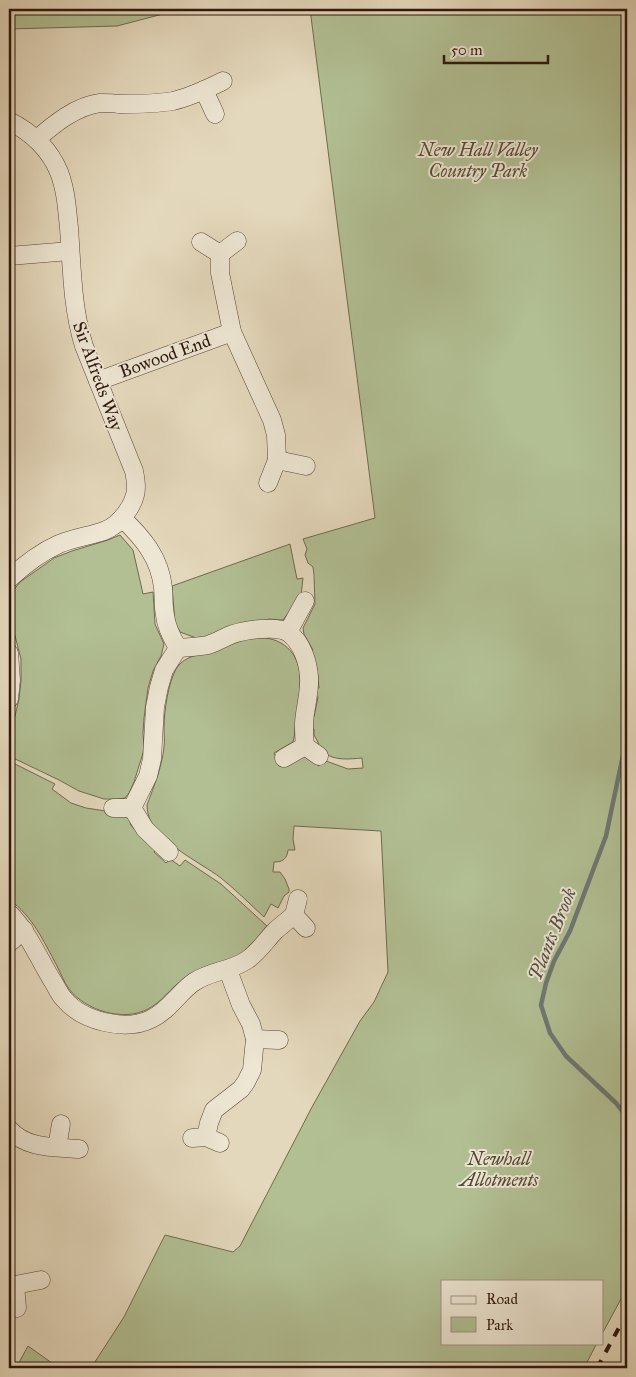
<svg xmlns="http://www.w3.org/2000/svg" width="636" height="1377" font-family="'IM FELL Great Primer',serif">
	<rect width="100%" height="100%" fill="#e4d8bc"/>
	<filter id="stains"><feTurbulence type="fractalNoise" baseFrequency=".004" numOctaves="4"/><feColorMatrix values="0 0 0 0 .2 0 0 0 0 .09 0 0 0 0 .02 0 0 0 .5 -.17"/></filter>
	<radialGradient id="worn" r=".72"><stop offset=".6" stop-color="#630" stop-opacity="0"/><stop offset="1" stop-color="#630" stop-opacity=".3"/></radialGradient>
	<g fill="#b1bf93" stroke="#706a50">
		<path d="M 9,9 L 182,9 L 117,26 L 9,29 Z"/>
		<path d="M 310,9 L 627,9 L 627,1288 L 602,1334 L 602,1281 L 442,1281 L 442,1343 L 597,1343 L 584,1368 L 91,1368 L 124,1317 L 165,1235 L 233,1252 L 240,1246 L 312,1107 L 360,1021 L 374,1002 L 388,972 L 381,831 L 294,826 L 293,839 L 295,850 L 288,850 C 287,859 283,862 274,862 L 273,872 L 280,872 L 285,879 L 289,889 L 289,892 L 284,896 L 278,908 L 271,904 L 264,917 C 250,904 236,890 221,878 C 199,861 146,838 147,805 C 154,786 162,767 164,747 C 165,741 164,735 164,728 C 164,711 168,684 176,669 C 185,654 205,654 220,649 C 230,645 241,640 252,638 C 277,635 297,648 300,674 C 301,693 296,719 294,738 L 293,742 L 274,753 L 280,766 L 291,764 L 298,760 L 298,755 L 308,755 L 308,759 L 319,766 L 321,762 L 326,761 L 348,769 L 363,768 L 362,758 C 351,759 334,761 325,753 C 321,751 318,747 315,745 L 319,744 L 314,735 L 314,729 L 309,729 L 310,717 L 314,717 L 318,697 L 314,696 L 315,688 L 319,688 L 317,668 L 314,668 L 309,652 L 313,650 L 304,634 L 303,628 L 315,604 L 314,575 L 313,567 L 308,563 L 305,555 L 307,549 L 303,539 L 375,518 Z"/>
		<path d="M 120,535 L 133,550 L 143,594 L 153,592 L 155,624 L 164,644 L 161,656 L 153,671 L 148,688 L 144,718 L 143,733 L 144,746 L 143,753 L 134,782 L 129,793 L 125,798 L 118,799 L 104,799 L 79,791 L 59,780 L 9,756 L 9,736 L 15,716 L 19,699 L 21,681 L 21,659 L 14,632 L 9,623 L 9,596 L 20,582 L 54,558 L 72,551 L 108,540 Z"/>
		<path d="M 290,544 L 297,579 L 303,578 L 301,596 L 283,620 L 269,619 L 199,639 L 180,632 L 175,623 L 172,586 Z"/>
		<path d="M 9,761 L 55,784 L 52,789 L 71,803 L 86,808 L 126,814 L 132,820 L 130,824 L 140,836 L 156,848 L 154,852 L 166,863 L 170,859 L 180,866 L 185,860 L 221,884 L 267,926 C 257,938 244,955 228,961 C 223,962 218,962 213,964 C 202,967 192,973 183,980 C 170,988 162,1002 148,1009 C 124,1022 86,1011 69,989 C 64,982 61,974 57,966 C 43,940 33,917 9,899 Z"/>
		<path d="M 28,1346 L 59,1368 L 16,1368 Z"/>
	</g>
	<g fill="none" stroke-linecap="round" stroke-linejoin="round">
		<path stroke="#6d7873" stroke-width="4.5" d="M 627,736 L 606,836 L 570,931 L 554,961 L 546,983 L 541,1005 L 550,1033 L 566,1056 L 616,1103 L 627,1117"/>
		<g stroke="#5c4638" stroke-width="19">
			<g id="minor">
				<path d="M 204,90 L 215,114"/>
				<path d="M 9,121 C 31,132 49,148 59,172 C 66,190 67,209 69,228 C 72,268 72,308 84,346 L 134,471 C 135,476 136,482 136,487 C 136,504 120,525 104,531 C 89,536 74,538 59,544 C 41,552 24,565 9,579"/>
				<path d="M 37,139 C 54,124 76,106 100,103 C 106,103 113,103 119,104 C 137,104 155,104 173,101 C 190,97 207,89 223,81"/>
				<path d="M 237,241 L 220,254 L 220,273 L 232,332 L 272,420 L 276,435 L 277,460"/>
				<path d="M 201,242 L 220,254"/>
				<path d="M 9,256 L 70,251"/>
				<path d="M 98,381 L 232,332"/>
				<path d="M 268,483 L 277,460 L 306,466"/>
				<path d="M 122,518 C 143,538 160,558 163,588 C 164,597 163,606 165,615 C 166,627 172,638 178,648 L 164,670 L 159,687 L 155,707 L 152,759 L 148,776 L 132,808"/>
				<path d="M 288,632 L 305,601"/>
				<path d="M 178,648 C 188,647 199,647 208,645 C 217,642 225,637 233,634 C 245,630 278,625 289,633 C 302,643 308,662 309,677 C 310,693 305,707 304,723 C 304,730 304,738 305,746"/>
				<path d="M 9,653 L 11,680 L 9,699"/>
				<path d="M 284,758 L 305,746 L 319,756"/>
				<path d="M 113,808 L 132,808 L 145,829 L 169,852"/>
				<path d="M 298,899 L 294,915 L 306,928"/>
				<path d="M 9,913 C 28,932 38,957 52,980 C 56,986 59,994 64,999 C 82,1021 125,1032 151,1019 C 169,1011 179,992 194,982 C 210,971 231,971 247,960 C 259,952 266,940 276,930 C 282,925 288,920 294,915"/>
				<path d="M 9,943 L 24,930"/>
				<path d="M 255,1039 L 279,1040"/>
				<path d="M 9,1129 C 26,1149 55,1147 79,1149"/>
				<path d="M 206,1137 L 209,1123 L 214,1110 L 241,1089 L 246,1082 L 252,1070 L 255,1039 L 251,1024 L 241,1005 L 228,970"/>
				<path d="M 192,1138 L 206,1137 L 220,1143"/>
				<path d="M 57,1147 L 61,1124"/>
				<path d="M 9,1285 L 15,1285 L 41,1280"/>
				<path d="M 15,1285 L 17,1308"/>
			</g>
		</g>
		<use href="#minor" stroke="#ede6d3" stroke-width="18"/>
		<path stroke="#2f160c" stroke-width="4" stroke-dasharray="9 9" stroke-linecap="butt" d="M 597,1368 L 627,1313"/>
	</g>
	<g text-anchor="middle" dominant-baseline="central" stroke-width="4" stroke-linejoin="round" paint-order="stroke">
		<g font-size="18" font-style="italic" fill="#564934" stroke="#ede6d3">
			<text x="478" y="150">New Hall Valley<tspan x="478" dy="21">Country Park</tspan></text>
			<text x="499" y="1159">Newhall<tspan x="499" dy="21">Allotments</tspan></text>
		</g>
		<g font-size="18" fill="#2f160c" stroke="#ede6d3">
			<text transform="translate(165 356) rotate(-20)">Bowood End</text>
			<text transform="translate(98 376) rotate(70)">Sir Alfreds Way</text>
		</g>
		<g font-size="19" font-style="italic" fill="#534f48" stroke="#ede6d3">
			<text transform="translate(552 934) rotate(-68)">Plants Brook</text>
		</g>
	</g>
	<rect width="636" height="1377" fill="none" stroke="#e4d8bc" stroke-width="30"/>
	<rect x="10" y="10" width="616" height="1357" fill="none" stroke="#2f160c" stroke-width="2.5"/>
	<rect x="15" y="15" width="606" height="1347" fill="none" stroke="#2f160c"/>
	<rect x="441" y="1280" width="162" height="65" fill="#ede6d3" stroke="#a19383"/>
	<rect x="451" y="1296" width="25" height="8" fill="#ede6d3" stroke="#a19383"/>
	<text x="486" y="1304" font-size="15" fill="#2f160c">Road</text>
	<rect x="451" y="1317" width="25" height="15" fill="#b1bf93" stroke="#a19383"/>
	<text x="486" y="1330" font-size="15" fill="#2f160c">Park</text>
	<path d="M444 55v8h104v-8" fill="none" stroke="#2f160c" stroke-width="2.5"/>
	<text x="451" y="55" font-size="15" fill="#2f160c" stroke="#ede6d3" stroke-width="4" paint-order="stroke">50 m</text>
	<rect width="100%" height="100%" filter="url(#stains)"/>
	<rect width="100%" height="100%" fill="url(#worn)"/>
</svg>
